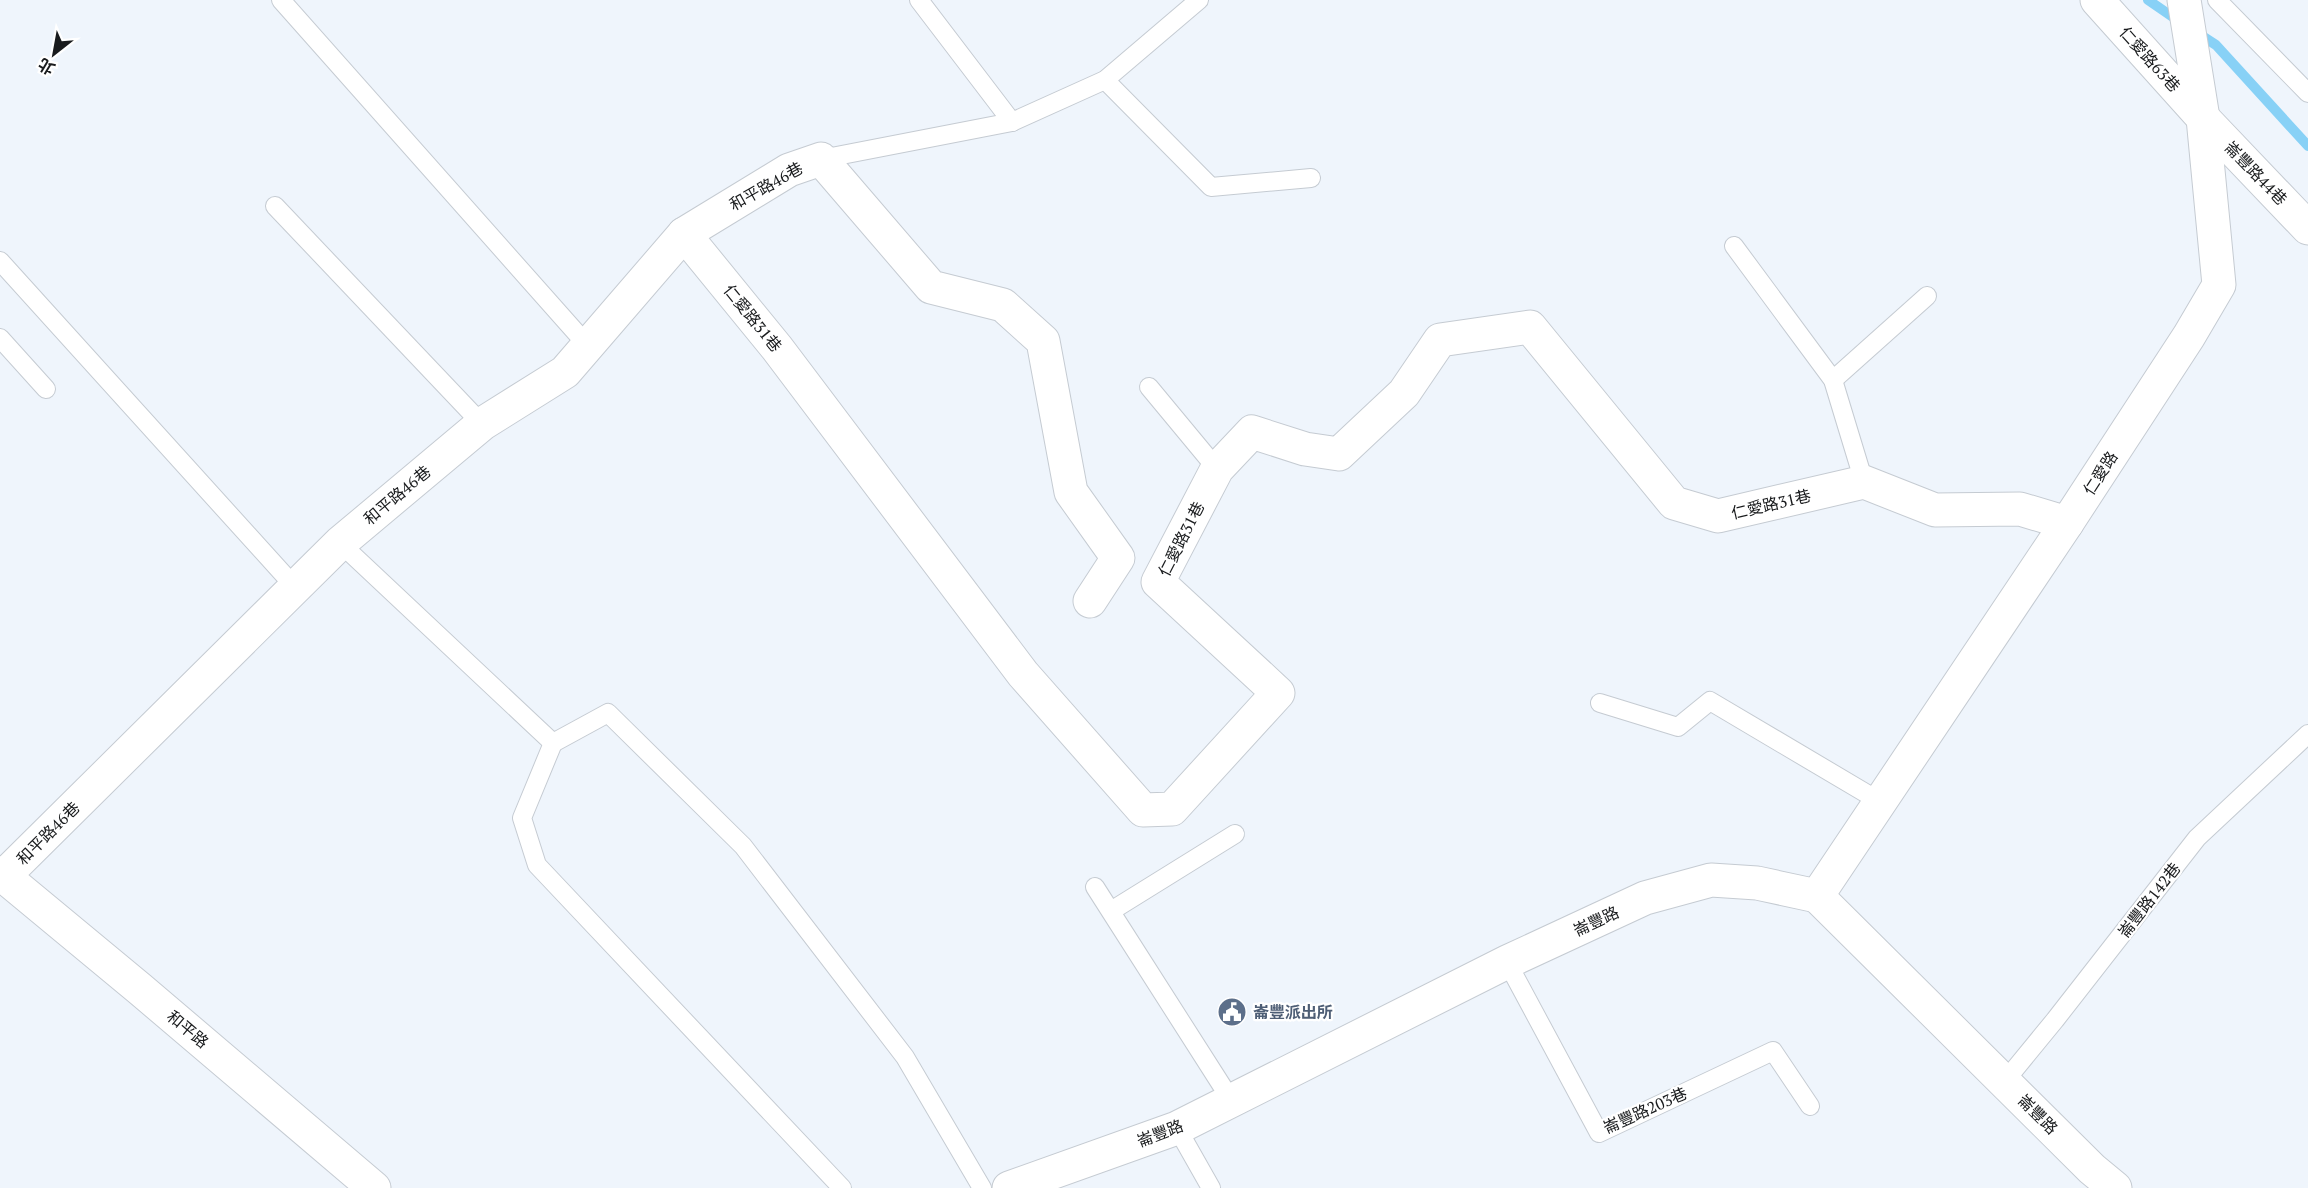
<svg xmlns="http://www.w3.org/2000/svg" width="2308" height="1188" font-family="'PT Serif','Noto Sans TC',serif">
	<rect width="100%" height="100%" fill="#eff5fc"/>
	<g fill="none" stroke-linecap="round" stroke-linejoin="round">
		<g stroke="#88d1f6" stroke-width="10">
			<path d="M 2148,0 L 2180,22"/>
			<path d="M 2196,32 L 2216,45 L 2308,146"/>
		</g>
		<g stroke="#c5cbd2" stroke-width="20">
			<g id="lane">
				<path d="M 281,0 L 588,346"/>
				<path d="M 919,0 L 1012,122"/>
				<path d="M 2217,0 L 2308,93"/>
				<path d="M 1105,80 L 1211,187 L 1311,178"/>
				<path d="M 821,159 L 1012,122 L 1105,80 L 1199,0"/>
				<path d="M 275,206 L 482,424"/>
				<path d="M 1734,246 L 1833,380 L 1864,482"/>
				<path d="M 0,261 L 295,587"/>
				<path d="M 0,338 L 46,389"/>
				<path d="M 1833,380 L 1927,296"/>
				<path d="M 1149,387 L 1217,469"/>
				<path d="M 340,543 L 553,743 L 608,713 L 743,846 L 905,1057 L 982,1188"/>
				<path d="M 1600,703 L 1678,727 L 1710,701 L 1879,801"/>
				<path d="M 553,743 L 522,818 L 537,865 L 842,1188"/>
				<path d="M 1095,887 L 1231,1100"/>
				<path d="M 1111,911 L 1235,834"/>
				<path d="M 1507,962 L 1599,1133 L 1773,1051 L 1810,1106"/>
				<path d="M 2005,1081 L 2055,1020 L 2197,838 L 2308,734"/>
				<path d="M 1177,1128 L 1211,1188"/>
			</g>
		</g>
		<g stroke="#c5cbd2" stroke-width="35">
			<g id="street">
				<path d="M 2097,0 L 2203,118 L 2308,228"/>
				<path d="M 684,234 L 777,348 L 1023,674 L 1143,810 L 1172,809 L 1278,693 L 1158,582 L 1217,469 L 1252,432 L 1305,449 L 1339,454 L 1404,393 L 1440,340 L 1530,327 L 1674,503 L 1718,516 L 1864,482 L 1935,510 L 2020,509 L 2067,523"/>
				<path d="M 4,876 L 340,543 L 482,424 L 565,372 L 684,234 L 789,170 L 821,159 L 931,287 L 1003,305 L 1043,341 L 1071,492 L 1118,558 L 1090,601"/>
				<path d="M 1009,1188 L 1177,1128 L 1507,962 L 1645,898 L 1711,880 L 1757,883 L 1817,896"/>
			</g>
		</g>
		<g stroke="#c5cbd2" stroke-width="35">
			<g id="secondary">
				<path d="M 0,873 L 140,989 L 374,1188"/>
				<path d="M 2115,1188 L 2092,1169 L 1817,896 L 2067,523 L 2189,336 L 2219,285 L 2203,118 L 2184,0"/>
			</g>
		</g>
		<use href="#lane" stroke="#fff" stroke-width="18"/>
		<use href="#street" stroke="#fff" stroke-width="33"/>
		<use href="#secondary" stroke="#fff" stroke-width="33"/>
	</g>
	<defs>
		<g id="civic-disc" transform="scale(1.5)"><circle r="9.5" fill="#5c6f8a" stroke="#fff"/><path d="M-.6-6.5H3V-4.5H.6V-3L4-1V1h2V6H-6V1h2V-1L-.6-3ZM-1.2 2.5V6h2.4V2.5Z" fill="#fff"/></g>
	</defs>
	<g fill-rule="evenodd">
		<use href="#civic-disc" x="1232" y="1012"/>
	</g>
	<g text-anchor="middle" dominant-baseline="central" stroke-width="4.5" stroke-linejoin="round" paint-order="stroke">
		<g font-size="16" fill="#191b1d" stroke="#fff">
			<text transform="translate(2150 59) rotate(48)">仁愛路63巷</text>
			<text transform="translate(2256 173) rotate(46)">崙豐路44巷</text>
			<text transform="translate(766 186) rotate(-29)">和平路46巷</text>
			<text transform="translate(753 318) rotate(51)">仁愛路31巷</text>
			<text transform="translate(2100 473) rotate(-57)">仁愛路</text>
			<text transform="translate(397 495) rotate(-40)">和平路46巷</text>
			<text transform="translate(1771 504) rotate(-13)">仁愛路31巷</text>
			<text transform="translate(1181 539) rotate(-63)">仁愛路31巷</text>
			<text transform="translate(48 833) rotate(-45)">和平路46巷</text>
			<text transform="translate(2149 900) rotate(-52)">崙豐路142巷</text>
			<text transform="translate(1596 921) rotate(-25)">崙豐路</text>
			<text transform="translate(188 1029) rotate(40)">和平路</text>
			<text transform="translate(1645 1110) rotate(-24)">崙豐路203巷</text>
			<text transform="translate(2038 1114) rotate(45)">崙豐路</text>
			<text transform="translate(1160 1133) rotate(-21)">崙豐路</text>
		</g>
		<g font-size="16" font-weight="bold" fill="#4e5e75" stroke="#fff" text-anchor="start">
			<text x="1253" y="1012">崙豐派出所</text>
		</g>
	</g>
	<g transform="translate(54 54) rotate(211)" stroke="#ffffff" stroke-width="4.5" paint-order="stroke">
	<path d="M0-4.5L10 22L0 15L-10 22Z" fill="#191b1d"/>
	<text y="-9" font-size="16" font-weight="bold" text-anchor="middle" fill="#191b1d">北</text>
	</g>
</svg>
